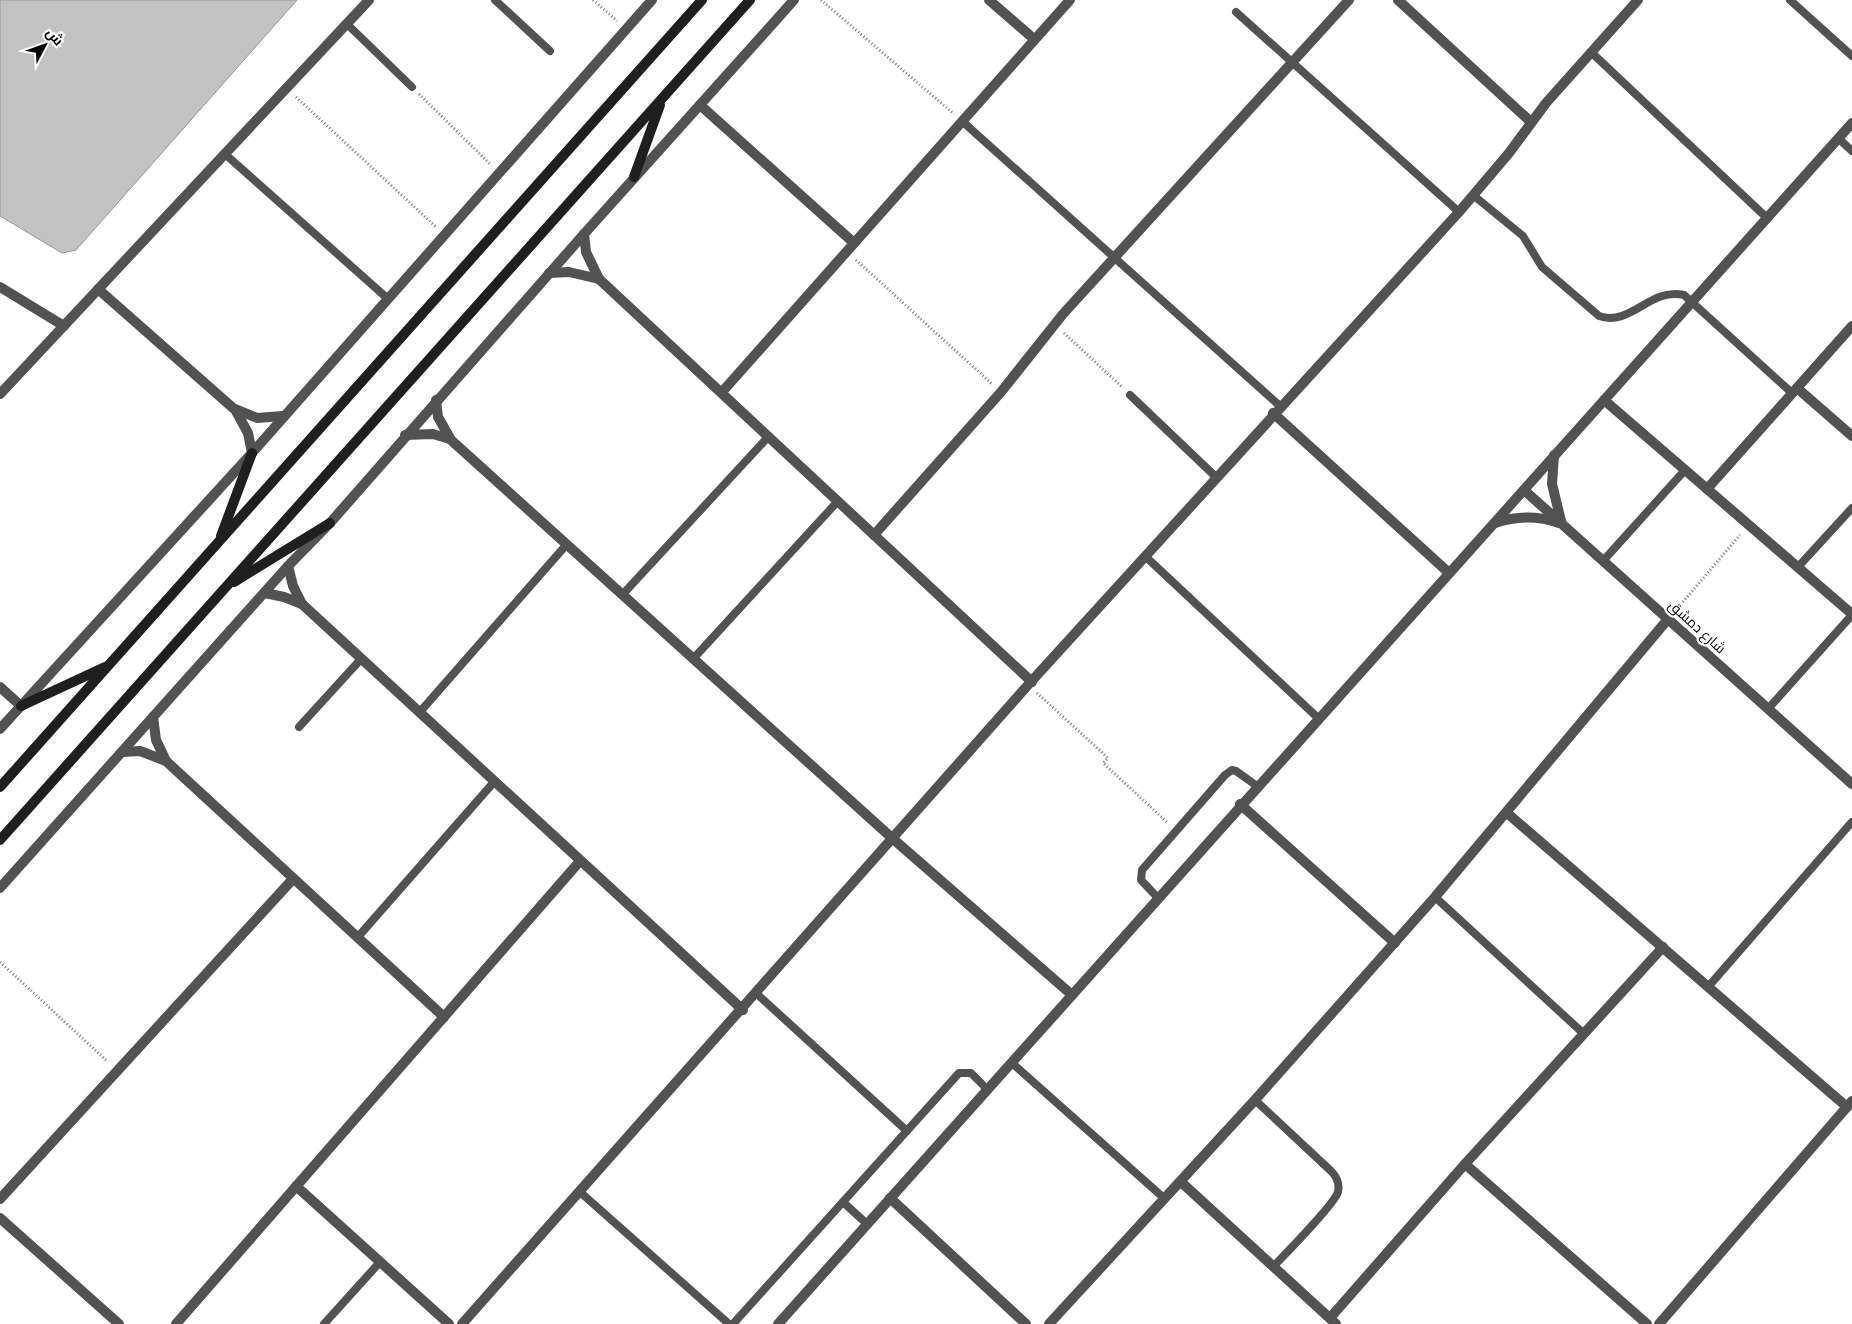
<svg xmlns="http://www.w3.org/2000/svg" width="1852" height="1324" font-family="'Varela Round',Cairo,sans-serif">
	<rect width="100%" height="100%" fill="#fff"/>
	<path fill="#c2c2c2" stroke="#969696" d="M 0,0 L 297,0 L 76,250 L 62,253 L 0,216 Z"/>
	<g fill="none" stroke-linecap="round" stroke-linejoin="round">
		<g stroke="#747474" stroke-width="3" stroke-dasharray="1 2.5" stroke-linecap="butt">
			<path d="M 593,0 L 617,21"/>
			<path d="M 821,0 L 954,114"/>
			<path d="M 419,94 L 491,165"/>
			<path d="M 296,97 L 436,227"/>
			<path d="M 856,260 L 992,384"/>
			<path d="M 1064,333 L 1122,387"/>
			<path d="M 1676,610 L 1740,535"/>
			<path d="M 1037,693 L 1108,758 L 1103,763 L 1168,823"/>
			<path d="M 0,962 L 108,1062"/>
		</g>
		<g stroke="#525252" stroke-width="8">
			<path d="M 495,0 L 550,51"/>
			<path d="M 1790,0 L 1852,56"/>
			<path d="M 1236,12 L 1459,212"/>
			<path d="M 347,24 L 412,87"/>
			<path d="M 1592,53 L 1767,218"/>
			<path d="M 963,122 L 1280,406"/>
			<path d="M 1838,138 L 1852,151"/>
			<path d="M 225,154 L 387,298"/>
			<path d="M 1473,195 L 1523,236 L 1542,267 L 1599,316 C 1631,327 1650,287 1684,295 L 1792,393"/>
			<path d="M 1130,395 L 1216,477"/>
			<path d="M 1145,556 L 1318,718"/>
			<path d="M 1603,561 L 1685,470"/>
			<path d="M 1798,567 L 1852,508"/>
			<path d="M 623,594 L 769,436"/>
			<path d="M 693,659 L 838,501"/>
			<path d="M 1768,709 L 1852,615"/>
			<path d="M 419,713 L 567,544"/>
			<path d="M 299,727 L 361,659"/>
			<path d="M 1435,897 L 1584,1034"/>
			<path d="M 1158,898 L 1141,880 L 1142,870 L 1225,775 L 1232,770 L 1236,771 L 1257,786"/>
			<path d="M 357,938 L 494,782"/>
			<path d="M 1708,987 L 1852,822"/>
			<path d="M 757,994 L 907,1131"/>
			<path d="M 1012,1063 L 1165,1199"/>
			<path d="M 1255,1100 L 1331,1171 C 1337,1177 1340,1183 1338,1192 C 1334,1205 1286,1253 1274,1266"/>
			<path d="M 580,1192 L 729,1324"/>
			<path d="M 843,1202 L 867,1224"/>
			<path d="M 324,1324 L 380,1262"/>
			<path d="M 733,1324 L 959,1073 L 971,1073 L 987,1089"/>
		</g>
		<g stroke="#525252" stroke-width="10">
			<path d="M 989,0 L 1034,39"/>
			<path d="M 1398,0 L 1531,122"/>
			<path d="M 700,105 L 854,243"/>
			<path d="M 584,234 L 586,252 L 599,279 L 1032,682"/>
			<path d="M 549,273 L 569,272 L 599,279"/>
			<path d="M 0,287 L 64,326"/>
			<path d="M 98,289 L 233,408 L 257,418 L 283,416"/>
			<path d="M 1797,388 L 1852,436"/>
			<path d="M 722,392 L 1070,0"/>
			<path d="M 0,394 L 369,0"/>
			<path d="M 436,400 L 438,417 L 451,440 L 892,838 L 1072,995"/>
			<path d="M 1604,400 L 1852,614"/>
			<path d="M 236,411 L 248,433 L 252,453"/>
			<path d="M 1273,413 L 1448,572"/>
			<path d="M 405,435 L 433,434 L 450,439"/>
			<path d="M 1554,455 L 1552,484 L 1561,521"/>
			<path d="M 1707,489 L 1852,326"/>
			<path d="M 1524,490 L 1852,784"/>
			<path d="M 1495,523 C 1516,516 1537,515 1559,523"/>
			<path d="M 874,535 L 1001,392 L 1063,314 L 1349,0"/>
			<path d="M 288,566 L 293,586 L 302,604 L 743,1010"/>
			<path d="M 265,593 L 284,597 L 302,604"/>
			<path d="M 0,687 L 21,706"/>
			<path d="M 153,717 L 156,740 L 166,761"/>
			<path d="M 0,729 L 252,453 L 652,0"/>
			<path d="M 122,752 L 140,751 L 166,761 L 444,1017"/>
			<path d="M 1240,804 L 1395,943"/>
			<path d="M 1507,813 L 1847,1107"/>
			<path d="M 0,888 L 288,566 L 330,523 L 584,234 L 794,0"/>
			<path d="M 1465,1164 L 1647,1324"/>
			<path d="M 1181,1182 L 1336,1324"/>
			<path d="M 296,1186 L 449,1324"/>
			<path d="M 890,1198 L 1026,1324"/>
			<path d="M 0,1199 L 292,880"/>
			<path d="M 0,1218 L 119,1324"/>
			<path d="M 1330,1318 L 1465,1164 L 1663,947"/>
			<path d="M 176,1324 L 580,861"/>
			<path d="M 462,1324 L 1028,685 L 1459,212 L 1509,153 L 1546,103 L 1638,0"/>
			<path d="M 778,1324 L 1852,123"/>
			<path d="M 1049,1324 L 1255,1100 L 1435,897 L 1668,619"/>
			<path d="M 1659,1324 L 1852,1101"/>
		</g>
		<g stroke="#1f1f1f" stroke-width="10">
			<path d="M 634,177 L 660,105"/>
			<path d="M 221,536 L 252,453"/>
			<path d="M 234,582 L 330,523"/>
			<path d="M 21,706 L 105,667"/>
			<path d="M 0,787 L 702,0"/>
			<path d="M 0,840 L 750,0"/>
		</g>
	</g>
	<g text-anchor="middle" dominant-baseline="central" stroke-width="4.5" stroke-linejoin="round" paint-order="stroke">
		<g font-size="14" fill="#000" stroke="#fff">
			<text transform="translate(1697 627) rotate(42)">شارع دمشق</text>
		</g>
	</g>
	<g transform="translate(45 45) rotate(49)" stroke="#ffffff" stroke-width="4" paint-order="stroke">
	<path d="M0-4L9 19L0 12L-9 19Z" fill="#000000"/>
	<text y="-8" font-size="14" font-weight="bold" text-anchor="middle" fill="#000000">ش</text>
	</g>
</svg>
